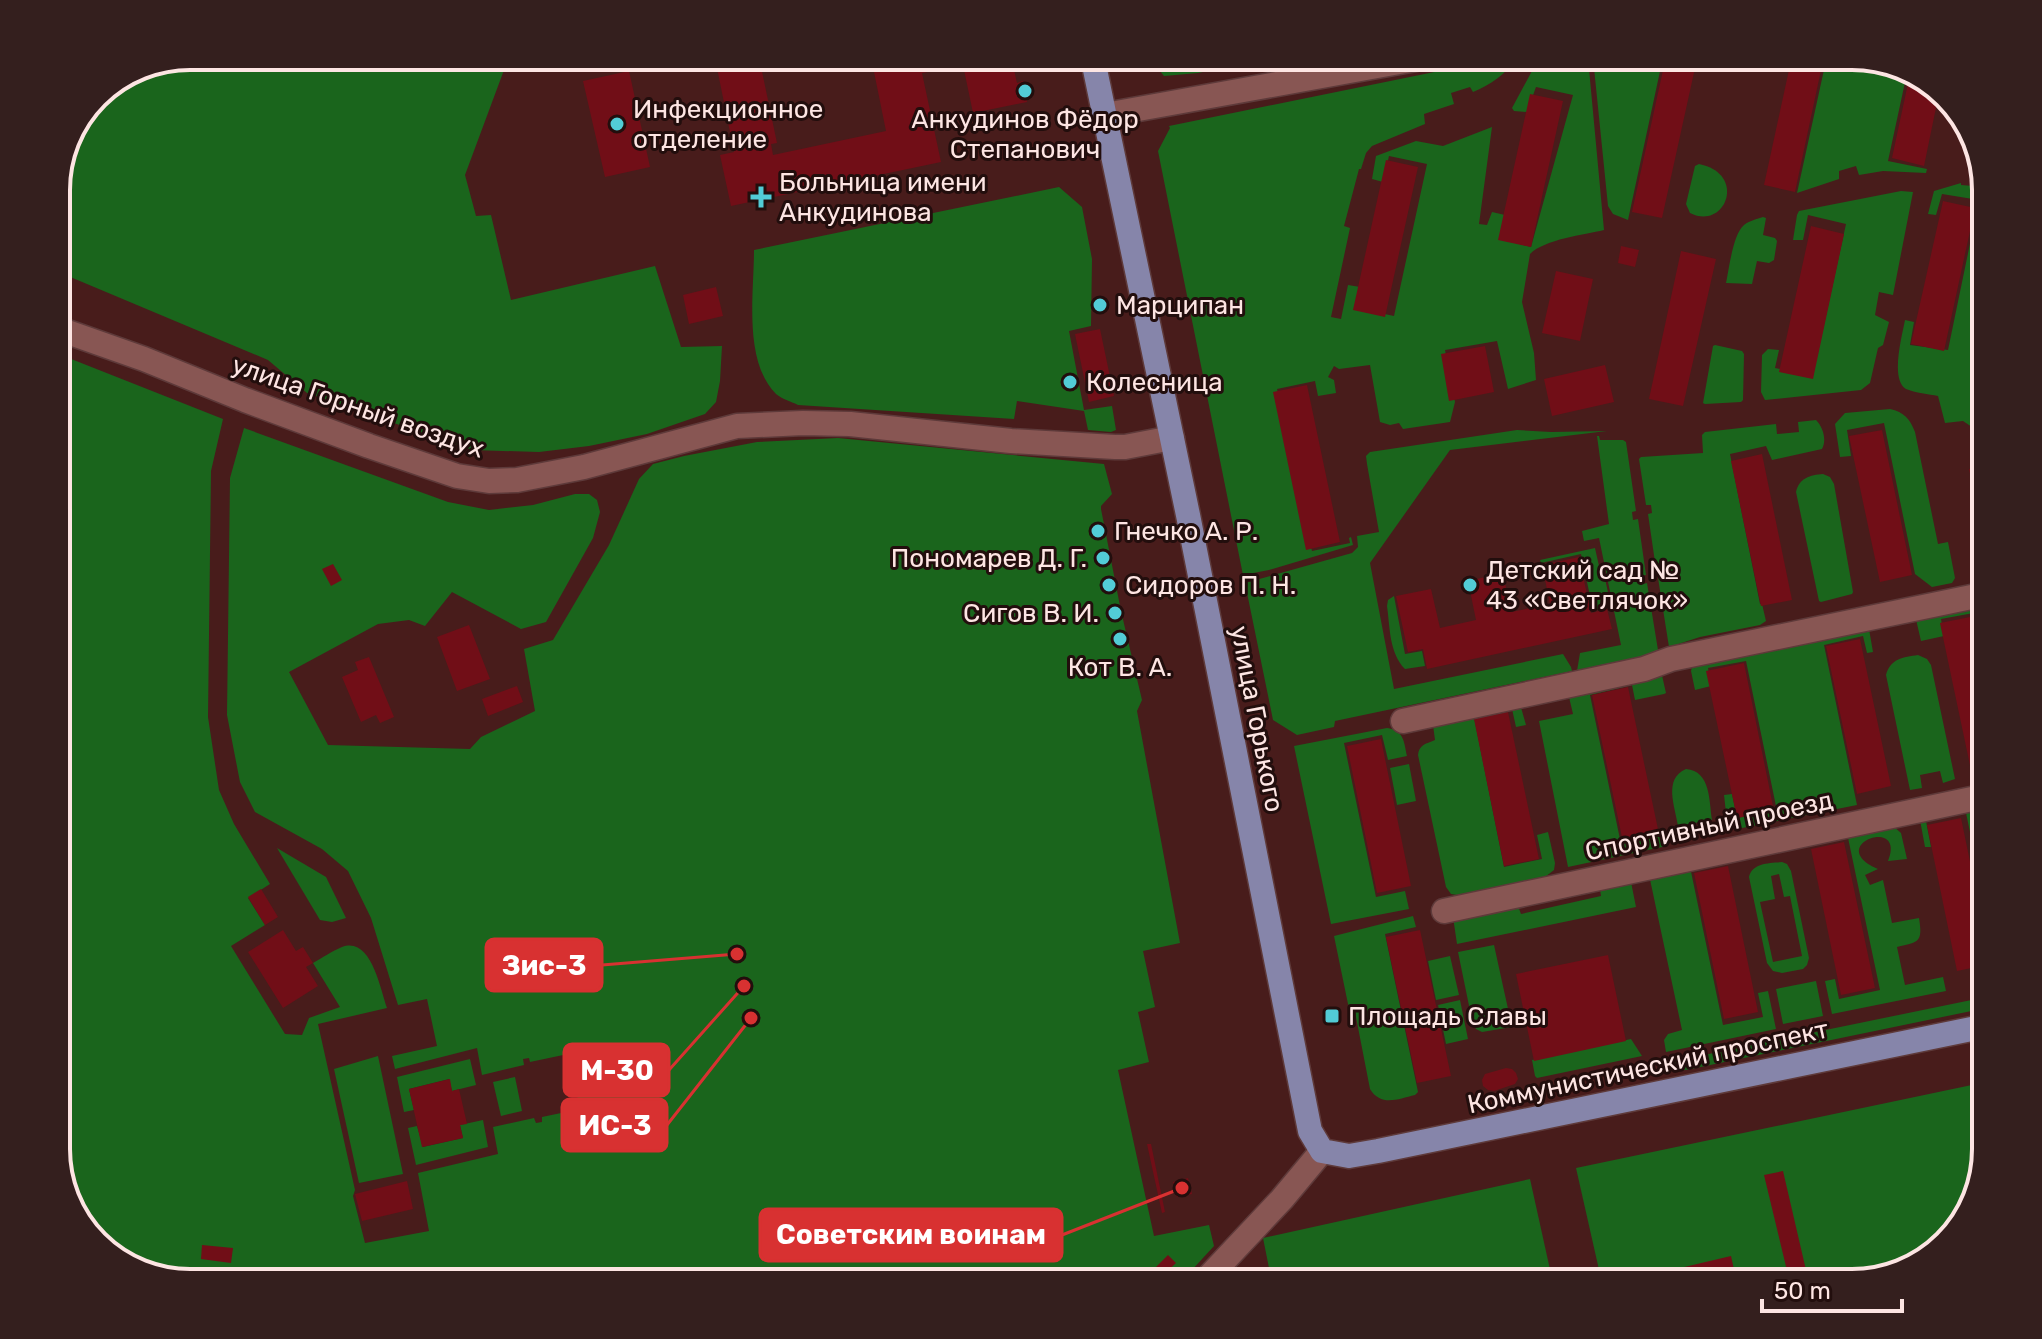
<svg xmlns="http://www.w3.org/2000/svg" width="2042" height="1339" font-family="Rubik,sans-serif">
	<rect width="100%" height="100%" fill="#481c1b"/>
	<g fill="#1a651c" fill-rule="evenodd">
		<path d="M 1827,56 L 1852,56 L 1907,73 L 1888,161 L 1927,169 L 1926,173 L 1883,171 L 1859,175 L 1856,166 L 1839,171 L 1839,179 L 1797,193 Z"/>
		<path d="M 1748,57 C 1716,70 1695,67 1662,62 L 1628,220 L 1613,214 L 1608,206 L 1593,58 Z"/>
		<path d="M 1488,58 L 1517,58 C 1506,74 1490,85 1473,92 L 1470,87 L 1451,93 L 1454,104 L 1424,114 L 1425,124 L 1372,146 L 1366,153 L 1361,169 L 1359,169 L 1344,226 L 1350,228 L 1331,317 L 1341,319 L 1348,285 L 1360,287 L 1356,308 L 1394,316 L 1427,164 L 1389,156 L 1383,182 L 1372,179 L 1376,156 L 1416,141 L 1443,146 L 1492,127 L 1479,224 L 1487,225 L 1492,212 L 1505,215 L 1500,239 L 1531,247 L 1573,95 L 1536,87 L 1527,112 L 1514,111 L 1512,108 L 1539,58 L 1588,58 L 1604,230 C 1584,235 1545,239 1530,254 L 1522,302 L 1534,353 L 1536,380 L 1508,389 L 1497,341 L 1445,350 L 1455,402 L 1450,422 L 1403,429 L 1399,423 L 1390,425 L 1380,422 L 1370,365 L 1339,369 L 1334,366 L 1328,377 L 1334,380 L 1336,393 L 1318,396 L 1315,381 L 1277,389 L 1312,551 L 1350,543 L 1349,538 L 1351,537 L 1353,545 L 1269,570 L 1243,575 L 1158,151 L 1170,128 L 1169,126 L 1454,68 L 1458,64 Z"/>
		<path d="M 1265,59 L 1198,73 L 1164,76 L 1156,66 L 1155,60 Z"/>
		<path d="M 514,64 L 504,70 L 465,175 L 476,216 L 491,215 L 511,300 L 655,266 L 681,347 L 722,346 L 720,381 L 716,402 L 705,414 L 647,434 L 589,446 L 539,452 L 472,450 L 307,393 L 268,360 L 56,271 L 56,182 L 96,95 L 139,66 Z"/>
		<path d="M 1699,164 C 1748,174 1725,231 1690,213 L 1686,204 L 1695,166 Z"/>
		<path d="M 1961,183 L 1961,185 L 1986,187 L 1986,424 L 1972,427 L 1963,421 L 1945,423 L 1938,396 C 1929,394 1915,393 1906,389 C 1890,380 1902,336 1905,320 L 1914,322 L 1910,345 L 1948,350 L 1979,200 L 1942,194 L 1936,215 L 1928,214 L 1934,191 Z"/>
		<path d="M 1059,187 L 1082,207 L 1092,259 L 1091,326 L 1069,331 L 1084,410 L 1112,406 L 1116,430 L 1111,432 L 1088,430 L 1084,411 L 1017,401 L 1014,419 L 798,405 C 792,402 782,399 776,394 C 743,361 754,293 754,250 Z"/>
		<path d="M 1901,191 L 1913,192 L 1893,295 L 1879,292 L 1875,315 L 1889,322 L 1883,345 L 1878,348 L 1870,383 L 1861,390 L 1765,400 L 1761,392 L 1762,355 L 1768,349 L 1779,350 L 1775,368 L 1813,375 L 1846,224 L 1808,215 L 1803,240 L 1793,240 L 1797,215 L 1799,211 Z"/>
		<path d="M 1763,217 L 1766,218 L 1763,235 L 1775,238 L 1777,241 L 1774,260 L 1769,263 L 1757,261 L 1752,284 L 1726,283 C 1729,269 1733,234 1744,225 C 1749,221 1757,219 1763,217 Z"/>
		<path d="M 1715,345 L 1742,351 L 1744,354 L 1743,400 L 1741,402 L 1705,404 L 1703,403 L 1713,346 Z"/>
		<path d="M 56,353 L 223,419 L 211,471 L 208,717 L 219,790 L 234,824 L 270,884 L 248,898 L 265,925 L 231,946 L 285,1034 L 302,1035 L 309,1018 L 340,1007 L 313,963 C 322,958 332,951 342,947 C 371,936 380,988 387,1008 L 318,1024 L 355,1190 L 353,1196 L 365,1243 L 429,1231 L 418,1173 L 498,1154 L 493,1127 L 534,1118 L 536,1123 L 542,1122 L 542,1117 L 580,1109 L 568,1054 L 530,1062 L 529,1058 L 523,1059 L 524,1065 L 482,1075 L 477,1048 L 395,1069 L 392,1056 L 437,1046 L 427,999 L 398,1005 L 371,918 L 348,871 L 322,849 L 255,812 L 240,782 L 227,715 L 230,478 L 244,428 L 448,502 L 489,510 L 533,505 L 575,494 L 589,494 L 597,500 L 600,512 L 593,538 L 546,622 L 521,629 L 452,592 L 425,626 L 409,620 L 378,624 L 289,672 L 328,745 L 470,749 L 481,737 L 535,711 L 524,649 L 553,640 L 609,545 L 639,479 L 653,464 L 684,456 L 757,442 L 838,438 L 1104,464 L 1112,494 L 1101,506 L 1101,509 L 1121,611 L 1142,700 L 1137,711 L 1180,943 L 1143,951 L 1155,1007 L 1138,1012 L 1149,1062 L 1118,1070 L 1154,1236 L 1209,1225 L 1214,1246 L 1180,1283 L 190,1283 L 116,1261 L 74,1216 L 56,1157 Z"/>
		<path d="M 1890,409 C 1904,412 1910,419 1915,432 L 1938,544 L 1948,542 L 1955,578 L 1952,583 L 1932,587 L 1915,574 L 1884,423 L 1847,430 L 1851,456 L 1840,457 L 1835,424 L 1845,413 Z"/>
		<path d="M 1816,420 C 1823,427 1827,440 1822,449 L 1772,460 L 1766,446 L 1730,454 L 1760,604 L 1762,604 L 1766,621 L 1760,625 L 1700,637 L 1669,647 L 1658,578 L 1662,577 L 1661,569 L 1656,569 L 1648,514 L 1652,513 L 1651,505 L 1646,505 L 1639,459 L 1641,457 L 1703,453 L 1702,435 L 1705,432 L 1776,424 L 1777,434 L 1799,432 L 1798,422 Z"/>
		<path d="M 1517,430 L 1551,432 L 1607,431 L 1450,450 L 1370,563 L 1394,689 L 1563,654 L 1571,667 L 1572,671 L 1335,721 L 1334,727 L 1297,735 L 1273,720 L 1245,583 L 1352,553 L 1358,547 L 1357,536 L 1379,532 L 1367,464 L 1366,456 L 1370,452 Z"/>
		<path d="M 1597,436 L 1599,436 L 1600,440 L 1623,440 L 1626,442 L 1636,511 L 1632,512 L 1633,520 L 1638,519 L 1646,575 L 1642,576 L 1643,584 L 1647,583 L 1658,650 L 1649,656 L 1577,671 L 1580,653 L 1621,645 L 1599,538 L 1584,541 L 1582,531 L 1609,524 Z"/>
		<path d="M 1823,474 L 1830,477 L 1834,484 L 1853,592 L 1852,594 L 1821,602 L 1819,601 L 1796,492 C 1799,478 1810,475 1823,474 Z"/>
		<path d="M 1595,548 L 1599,566 L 1602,565 L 1611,606 L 1593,610 L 1581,554 L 1541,563 L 1540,560 Z"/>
		<path d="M 1394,596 L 1405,654 L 1422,651 L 1425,666 L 1405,669 C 1389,653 1390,627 1387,606 L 1388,600 Z"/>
		<path d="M 1986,599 L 1986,643 L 1979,612 L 1941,619 L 1944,636 L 1921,641 L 1915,615 Z"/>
		<path d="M 1869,629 L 1873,652 L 1867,653 L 1863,636 L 1824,645 L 1857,805 L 1742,828 C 1725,825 1726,810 1724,795 L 1732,794 L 1737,818 L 1777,811 L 1746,661 L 1708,668 L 1711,686 L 1695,690 L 1691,671 L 1693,663 Z"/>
		<path d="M 1918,655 L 1927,659 L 1931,665 L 1955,779 L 1943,783 L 1940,771 L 1920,775 L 1922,788 L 1910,790 L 1886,675 C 1890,659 1903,657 1918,655 Z"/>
		<path d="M 1661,671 L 1666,693 L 1664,694 L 1635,700 L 1632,685 L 1590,695 L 1621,844 L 1669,835 L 1666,844 L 1662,847 L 1568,867 L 1539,721 L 1573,714 L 1569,697 Z"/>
		<path d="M 1520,704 L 1526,725 L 1516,727 L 1512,709 L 1474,717 L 1504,867 L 1542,859 L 1537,835 L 1548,832 L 1555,863 L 1554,870 L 1545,877 L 1457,895 L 1451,894 L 1446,887 L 1418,755 C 1419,745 1425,744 1435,740 L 1433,725 Z"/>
		<path d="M 1387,728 C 1404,730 1404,742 1407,756 L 1388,760 L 1382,735 L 1344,743 L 1376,897 L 1405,891 L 1409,909 L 1331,924 L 1294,746 Z"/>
		<path d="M 1409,764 L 1416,801 L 1397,805 L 1390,768 Z"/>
		<path d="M 1686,769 C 1711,771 1709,801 1712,820 L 1678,826 C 1675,806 1663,779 1686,769 Z"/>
		<path d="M 1976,804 L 1986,845 L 1986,908 L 1966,813 L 1926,821 L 1931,847 L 1925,847 L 1920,820 Z"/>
		<path d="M 1893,826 L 1901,833 L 1907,859 L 1888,861 C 1907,815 1823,845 1878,869 L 1865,875 L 1870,885 L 1883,880 L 1892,923 L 1919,918 C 1923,942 1919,942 1897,947 L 1905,985 L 1943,977 L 1946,991 L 1832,1014 L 1825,981 L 1835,979 L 1839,999 L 1880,990 L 1847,833 Z"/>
		<path d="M 277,848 L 326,877 L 346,918 L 332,922 L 320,920 Z"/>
		<path d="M 1689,862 L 1723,1025 L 1763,1017 L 1758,993 L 1768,991 L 1776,1029 L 1666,1052 L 1664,1040 L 1668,1034 L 1682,1030 L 1648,870 Z"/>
		<path d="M 1782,862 L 1787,864 L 1791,871 L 1809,958 L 1807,965 L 1803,969 L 1782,973 L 1773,971 L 1767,963 L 1749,877 C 1752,863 1769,863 1782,862 ZM 1779,874 L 1784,897 L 1790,896 L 1802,956 L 1773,962 L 1760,902 L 1775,899 L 1771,876 Z"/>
		<path d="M 1630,877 L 1636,907 L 1457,944 L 1453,917 L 1518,906 L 1521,914 L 1601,896 L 1600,889 Z"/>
		<path d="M 1413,916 L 1416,927 L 1385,934 L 1418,1092 L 1415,1095 C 1398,1099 1381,1107 1370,1089 L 1355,1012 L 1348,1004 L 1334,936 Z"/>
		<path d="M 1494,945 L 1512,1027 L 1482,1032 L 1476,1029 L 1473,1025 L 1458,952 Z"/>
		<path d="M 1450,956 L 1459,995 L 1436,1000 L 1428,961 Z"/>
		<path d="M 1816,981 L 1823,1016 L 1783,1024 L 1776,989 Z"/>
		<path d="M 1986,997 L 1986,1008 L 1686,1070 L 1677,1069 L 1670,1062 Z"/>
		<path d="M 1460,1000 L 1468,1039 L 1446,1044 L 1438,1005 Z"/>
		<path d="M 1631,1039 L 1642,1056 L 1537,1078 L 1535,1076 L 1532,1060 Z"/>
		<path d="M 378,1056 L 403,1174 L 359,1183 L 334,1069 Z"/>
		<path d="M 470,1059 L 476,1085 L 452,1091 L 449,1079 L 409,1089 L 414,1110 L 404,1112 L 397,1077 Z"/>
		<path d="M 515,1077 L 522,1111 L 501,1116 L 493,1082 Z"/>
		<path d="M 1986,1082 L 1986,1150 L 1964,1223 L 1919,1265 L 1853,1283 L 1602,1283 L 1576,1168 Z"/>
		<path d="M 483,1120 L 488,1147 L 416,1165 L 408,1128 L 417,1126 L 423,1147 L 463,1138 L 460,1125 Z"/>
		<path d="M 1530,1179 L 1553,1283 L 1272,1283 L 1263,1238 Z"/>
	</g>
	<g fill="#710e17">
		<path d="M 1792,56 L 1824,56 L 1795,192 L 1764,185 Z"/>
		<path d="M 1012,61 L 1017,83 L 1023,81 L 1027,102 L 973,113 L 963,65 L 922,73 L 941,162 L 731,206 L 720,155 L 734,152 L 716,63 L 760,62 L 777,143 L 771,144 L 773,155 L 886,131 L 872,62 Z"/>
		<path d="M 1665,61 L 1695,68 L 1662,218 L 1632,212 Z"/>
		<path d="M 629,71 L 650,167 L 605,177 L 583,81 Z"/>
		<path d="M 1910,74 L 1926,78 L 1939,93 L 1924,166 L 1892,158 Z"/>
		<path d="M 1530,94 L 1563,101 L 1531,247 L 1498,240 Z"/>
		<path d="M 1386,160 L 1418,167 L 1385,317 L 1353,310 Z"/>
		<path d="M 1943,201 L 1975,208 L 1944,351 L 1911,344 Z"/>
		<path d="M 1811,226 L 1844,234 L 1813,379 L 1779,372 Z"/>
		<path d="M 1621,246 L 1639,250 L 1635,267 L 1618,263 Z"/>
		<path d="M 1681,251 L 1716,259 L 1683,406 L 1649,399 Z"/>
		<path d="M 1556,271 L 1593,279 L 1580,341 L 1542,333 Z"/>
		<path d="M 716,287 L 723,316 L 689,324 L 683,295 Z"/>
		<path d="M 1100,329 L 1114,396 L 1089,402 L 1075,334 Z"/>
		<path d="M 1485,346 L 1494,392 L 1449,401 L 1441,354 Z"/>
		<path d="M 1605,365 L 1614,402 L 1552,416 L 1544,379 Z"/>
		<path d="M 1307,385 L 1340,542 L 1306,550 L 1273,392 Z"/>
		<path d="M 1882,430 L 1912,575 L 1880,582 L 1849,436 Z"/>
		<path d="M 1762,454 L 1792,600 L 1761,606 L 1731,461 Z"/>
		<path d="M 1986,466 L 1986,515 L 1979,516 L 1969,469 Z"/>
		<path d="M 1579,557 L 1591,613 L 1607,609 L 1612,629 L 1427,669 L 1423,649 L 1408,652 L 1396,596 L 1431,589 L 1440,628 L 1476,620 L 1468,581 L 1503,573 L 1511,612 L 1550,604 L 1542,565 Z"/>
		<path d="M 333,564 L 342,580 L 331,586 L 322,569 Z"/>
		<path d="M 1975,616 L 1986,668 L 1986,767 L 1971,770 L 1940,623 Z"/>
		<path d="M 469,625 L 490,679 L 457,691 L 437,637 Z"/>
		<path d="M 1860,639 L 1891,786 L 1857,794 L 1826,646 Z"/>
		<path d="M 369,657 L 394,717 L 380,723 L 376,715 L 361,722 L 342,677 L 358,670 L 355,662 Z"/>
		<path d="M 1744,663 L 1774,811 L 1737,818 L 1706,671 Z"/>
		<path d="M 517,686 L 523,702 L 488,716 L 482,699 Z"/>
		<path d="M 1628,687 L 1659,834 L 1623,842 L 1592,695 Z"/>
		<path d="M 1508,712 L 1539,859 L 1504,866 L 1474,719 Z"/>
		<path d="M 1381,739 L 1411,886 L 1377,893 L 1347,746 Z"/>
		<path d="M 1961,818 L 1986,939 L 1986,965 L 1957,971 L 1927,825 Z"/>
		<path d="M 1844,842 L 1875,988 L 1841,995 L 1811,849 Z"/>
		<path d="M 1728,866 L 1758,1012 L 1724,1019 L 1694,873 Z"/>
		<path d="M 261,889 L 278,917 L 265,925 L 248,897 Z"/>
		<path d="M 283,930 L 296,951 L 303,947 L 313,963 L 306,967 L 318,986 L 283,1008 L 248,952 Z"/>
		<path d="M 1420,930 L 1451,1076 L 1417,1083 L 1386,937 Z"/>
		<path d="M 1608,955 L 1626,1041 L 1534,1061 L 1516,974 Z"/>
		<path d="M 1506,1068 L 1512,1069 L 1516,1073 L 1518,1079 L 1515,1084 L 1494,1091 L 1488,1090 L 1483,1086 L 1482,1080 L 1485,1074 Z"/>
		<path d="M 450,1079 L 452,1091 L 459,1089 L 467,1124 L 460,1125 L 463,1138 L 422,1147 L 409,1089 Z"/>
		<path d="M 1147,1144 L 1151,1144 L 1165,1212 L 1162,1213 Z"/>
		<path d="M 1783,1171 L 1809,1283 L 1790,1283 L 1764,1175 Z"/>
		<path d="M 1188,1178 L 1192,1194 L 1177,1197 L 1173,1182 Z"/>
		<path d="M 407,1181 L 413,1209 L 362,1221 L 355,1194 Z"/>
		<path d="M 202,1245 L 233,1248 L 231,1263 L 201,1259 Z"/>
		<path d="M 1168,1255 L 1176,1263 L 1161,1277 L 1154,1269 Z"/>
		<path d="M 1731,1256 L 1737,1283 L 1662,1283 L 1659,1273 Z"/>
	</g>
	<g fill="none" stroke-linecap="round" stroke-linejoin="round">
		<g stroke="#5e3a3a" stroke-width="27">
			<g id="minor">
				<path d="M 1105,115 L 1416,59"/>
				<path d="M 56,328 L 144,359 L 245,400 L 369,446 L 457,476 L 489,481 L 517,480 L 584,467 L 737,426 L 803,423 L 850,424 L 1011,441 L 1115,447 L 1125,447 L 1172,438"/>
				<path d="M 1403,721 L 1644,669 L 1671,659 L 1986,594"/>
				<path d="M 1444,911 L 1986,796"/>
				<path d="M 1203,1283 L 1282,1199 L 1322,1151"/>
			</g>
		</g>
		<g stroke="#5e3a3a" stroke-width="27">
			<path id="major" d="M 1093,60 L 1188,515 L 1310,1131 L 1322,1151 L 1349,1156 L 1378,1151 L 1986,1026"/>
		</g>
		<use href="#minor" stroke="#885653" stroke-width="24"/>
		<use href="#major" stroke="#8685aa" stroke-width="24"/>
	</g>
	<g fill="#52ccd6" stroke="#220e0d" stroke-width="3">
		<circle cx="1025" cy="91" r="8"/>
		<circle cx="617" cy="124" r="8"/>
		<path d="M757 185h8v8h8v8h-8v8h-8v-8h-8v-8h8z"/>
		<circle cx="1100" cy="305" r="8"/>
		<circle cx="1070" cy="382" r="8"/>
		<circle cx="1098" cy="531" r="8"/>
		<circle cx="1103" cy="558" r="8"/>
		<circle cx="1109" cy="585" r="8"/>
		<circle cx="1470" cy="585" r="8"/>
		<circle cx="1115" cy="613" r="8"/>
		<circle cx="1120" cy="639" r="8"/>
		<rect x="1324" y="1008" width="16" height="16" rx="4"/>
	</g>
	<g text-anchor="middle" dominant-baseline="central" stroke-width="6" stroke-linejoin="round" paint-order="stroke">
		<g font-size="26" fill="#fde5e3" stroke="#220e0d" text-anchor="start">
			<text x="633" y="109">Инфекционное<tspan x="633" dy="30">отделение</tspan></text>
			<text x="1025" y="119" text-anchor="middle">Анкудинов Фёдор<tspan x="1025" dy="30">Степанович</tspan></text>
			<text x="779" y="182">Больница имени<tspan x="779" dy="30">Анкудинова</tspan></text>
			<text x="1116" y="305">Марципан</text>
			<text x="1086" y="382">Колесница</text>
			<text x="1114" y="531">Гнечко А. Р.</text>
			<text x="1087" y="558" text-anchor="end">Пономарев Д. Г.</text>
			<text x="1486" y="570">Детский сад №<tspan x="1486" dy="30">43 «Светлячок»</tspan></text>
			<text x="1125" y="585">Сидоров П. Н.</text>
			<text x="1099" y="613" text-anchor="end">Сигов В. И.</text>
			<text x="1120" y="667" text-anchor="middle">Кот В. А.</text>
			<text x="1348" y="1016">Площадь Славы</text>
		</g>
		<g font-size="26" fill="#fde5e3" stroke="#220e0d">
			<text transform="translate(358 407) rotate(19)">улица Горный воздух</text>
			<text transform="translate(1257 719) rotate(79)">улица Горького</text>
			<text transform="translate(1709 826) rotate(-12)">Спортивный проезд</text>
			<text transform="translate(1648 1067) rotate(-12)">Коммунистический проспект</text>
		</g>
	</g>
	<path d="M0 0H2042V1339H0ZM190 70H1852A120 120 0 0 1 1972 190V1149A120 120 0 0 1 1852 1269H190A120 120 0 0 1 70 1149V190A120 120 0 0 1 190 70Z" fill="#341f1e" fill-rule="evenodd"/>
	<path fill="none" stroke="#fde5e3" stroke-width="4" d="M190 70H1852A120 120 0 0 1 1972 190V1149A120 120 0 0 1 1852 1269H190A120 120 0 0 1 70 1149V190A120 120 0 0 1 190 70Z"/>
	<path fill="none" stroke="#d83131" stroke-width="3" d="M737 954L602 965M744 986L669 1070M751 1018L667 1125M1182 1188L1062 1235"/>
	<g fill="#d83131" stroke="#220e0d" stroke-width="3">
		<circle cx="737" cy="954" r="8"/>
		<circle cx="744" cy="986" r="8"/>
		<circle cx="751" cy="1018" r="8"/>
		<circle cx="1182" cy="1188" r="8"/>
	</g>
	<g fill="#d83131" stroke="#d83131" stroke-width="3">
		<rect x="486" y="939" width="116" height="52" rx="8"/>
		<rect x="564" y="1044" width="105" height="52" rx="8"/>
		<rect x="562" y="1099" width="105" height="52" rx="8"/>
		<rect x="760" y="1209" width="302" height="52" rx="8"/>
	</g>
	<g font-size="28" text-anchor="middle" font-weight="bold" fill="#fff">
		<text x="544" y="975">Зис-3</text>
		<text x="617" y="1080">М-30</text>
		<text x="615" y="1135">ИС-3</text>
		<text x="911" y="1244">Советским воинам</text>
	</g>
	<path d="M1762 1299v12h140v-12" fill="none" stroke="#fde5e3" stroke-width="4"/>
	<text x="1774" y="1299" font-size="24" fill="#fde5e3" stroke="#220e0d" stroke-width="6" paint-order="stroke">50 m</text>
</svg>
